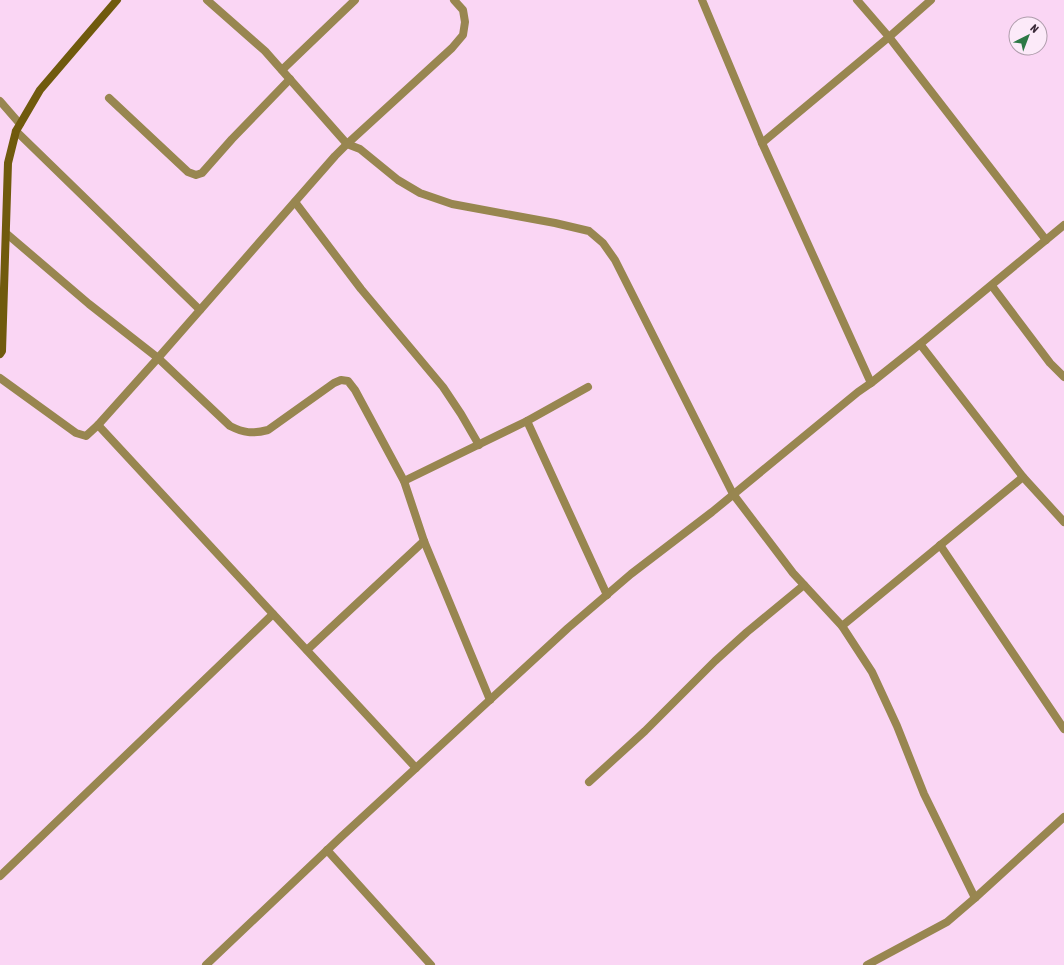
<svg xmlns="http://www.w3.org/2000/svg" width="1064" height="965" font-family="'Asap Condensed',sans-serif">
	<rect width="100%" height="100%" fill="#fad6f4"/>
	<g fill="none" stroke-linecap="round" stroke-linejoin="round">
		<g stroke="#988650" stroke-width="8">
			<path d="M 207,0 L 265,51 L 347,144 L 452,48 L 463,35 L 465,22 L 463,10 L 454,0"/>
			<path d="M 702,0 L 762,143 L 871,383"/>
			<path d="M 857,0 L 889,37 L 1046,240"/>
			<path d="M 282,70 L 355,0"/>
			<path d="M 109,98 L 188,172 L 196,175 L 202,173 L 232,139 L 290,79"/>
			<path d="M 0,101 L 20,124"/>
			<path d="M 16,131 L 200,310"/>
			<path d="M 762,143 L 889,37 L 931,0"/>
			<path d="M 295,202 L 361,289 L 443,387 L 461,414 L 479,445"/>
			<path d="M 7,234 L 89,304 L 158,358 L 230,426 C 244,433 252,434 268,430 L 334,383 L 341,380 L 348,381 L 355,390 L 404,481 L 424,541 L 490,700"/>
			<path d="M 992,286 L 1050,363 L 1064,377"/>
			<path d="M 920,344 L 1023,477 L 1064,522"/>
			<path d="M 0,378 L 76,433 L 86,436 L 98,425 L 158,358 L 335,156 L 347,144 L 360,149 L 398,180 L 420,193 L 452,204 L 555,223 L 589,231 L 603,243 L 615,260 L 733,494 L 793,573 L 842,626 L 872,672 L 897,726 L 924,794 L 975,898"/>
			<path d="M 527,421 L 607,595"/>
			<path d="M 98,425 L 416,768"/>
			<path d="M 404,481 L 527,421 L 588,387"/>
			<path d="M 940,545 L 1064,729"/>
			<path d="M 842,626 L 1023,477"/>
			<path d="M 307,650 L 424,541"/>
			<path d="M 589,782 L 645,731 L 715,661 L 747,632 L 804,585"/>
			<path d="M 327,850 L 431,965"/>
			<path d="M 0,876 L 273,614"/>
			<path d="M 206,965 L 341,837 L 568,628 L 631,574 L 712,512 L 858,392 L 871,383 L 920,344 L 1064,225"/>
			<path d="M 867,965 L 947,922 L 975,898 L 1064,817"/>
		</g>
		<path stroke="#705a0d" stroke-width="8" d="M 0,354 L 2,351 L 8,163 L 16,131 L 40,90 L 117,0"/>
	</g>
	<g transform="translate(1028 36) rotate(42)"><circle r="19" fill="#fceaf9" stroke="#af9dac"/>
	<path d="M0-3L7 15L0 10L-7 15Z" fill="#2d7846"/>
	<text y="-6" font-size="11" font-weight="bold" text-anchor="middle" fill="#3b2a39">N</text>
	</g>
</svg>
